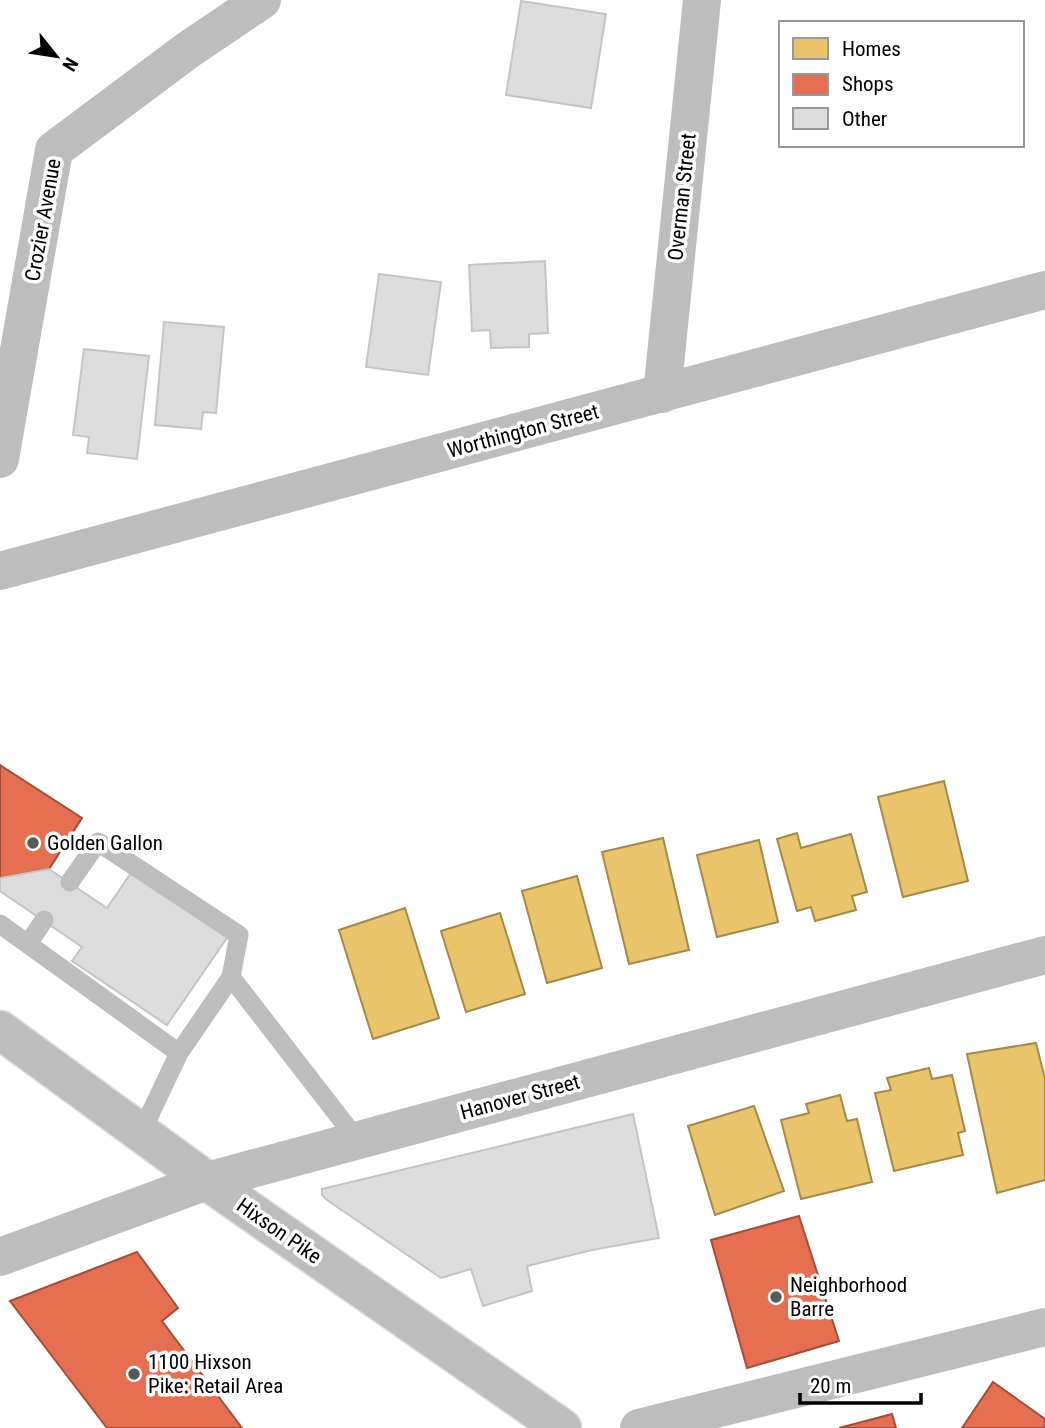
<svg xmlns="http://www.w3.org/2000/svg" width="1045" height="1428" font-family="'Roboto Condensed',sans-serif">
	<rect width="100%" height="100%" fill="#fff"/>
	<g fill="#e9c46a" stroke="#a3894a" stroke-width="2">
		<path d="M 944,781 L 968,881 L 903,897 L 878,797 Z"/>
		<path d="M 797,833 L 801,848 L 851,834 L 867,892 L 852,896 L 856,910 L 815,921 L 811,907 L 797,911 L 777,839 Z"/>
		<path d="M 663,838 L 689,950 L 629,964 L 602,852 Z"/>
		<path d="M 759,840 L 778,922 L 717,937 L 697,855 Z"/>
		<path d="M 577,876 L 602,968 L 547,983 L 522,891 Z"/>
		<path d="M 405,908 L 439,1018 L 373,1039 L 339,930 Z"/>
		<path d="M 500,913 L 525,994 L 466,1012 L 441,931 Z"/>
		<path d="M 1036,1043 L 1045,1079 L 1045,1180 L 997,1193 L 967,1054 Z"/>
		<path d="M 929,1068 L 932,1079 L 952,1075 L 965,1131 L 958,1133 L 963,1155 L 894,1171 L 875,1093 L 891,1090 L 887,1078 Z"/>
		<path d="M 840,1095 L 847,1121 L 857,1119 L 872,1182 L 801,1199 L 781,1120 L 809,1113 L 806,1104 Z"/>
		<path d="M 754,1106 L 784,1191 L 715,1215 L 688,1126 Z"/>
	</g>
	<g fill="#e76f51" stroke="#a24e39" stroke-width="2">
		<path d="M 0,765 L 82,818 L 49,869 L 0,878 Z"/>
		<path d="M 799,1216 L 839,1341 L 747,1368 L 711,1240 Z"/>
		<path d="M 137,1252 L 178,1308 L 162,1321 L 242,1428 L 107,1428 L 10,1301 Z"/>
		<path d="M 993,1382 L 1045,1419 L 1045,1428 L 962,1428 Z"/>
		<path d="M 892,1414 L 896,1428 L 839,1428 Z"/>
	</g>
	<g fill="#dcdcdc" stroke="#c4c4c4" stroke-width="2">
		<path d="M 521,1 L 606,14 L 591,108 L 506,95 Z"/>
		<path d="M 545,261 L 548,333 L 529,334 L 529,347 L 491,348 L 490,330 L 472,331 L 469,265 Z"/>
		<path d="M 379,274 L 441,282 L 428,375 L 366,367 Z"/>
		<path d="M 164,322 L 224,327 L 216,413 L 203,412 L 201,429 L 155,425 Z"/>
		<path d="M 84,349 L 149,356 L 137,459 L 87,453 L 89,437 L 73,435 Z"/>
		<path d="M 49,869 L 107,908 L 133,870 L 229,935 L 167,1025 L 72,961 L 82,947 L 0,891 L 0,878 Z"/>
		<path d="M 633,1114 L 659,1238 L 592,1250 L 527,1266 L 532,1291 L 483,1306 L 471,1269 L 441,1278 L 327,1200 L 322,1195 L 322,1189 Z"/>
	</g>
	<g fill="none" stroke-linecap="round" stroke-linejoin="round">
		<g stroke="#dbdbdb" stroke-width="41">
			<path id="primary" d="M 0,1030 L 207,1181 L 562,1428"/>
		</g>
		<g stroke="#bdbdbd" stroke-width="19">
			<path d="M 70,882 L 98,842 L 239,935 L 231,977"/>
			<path d="M 0,924 L 179,1053 L 141,1133"/>
			<path d="M 28,944 L 44,920"/>
			<path d="M 179,1053 L 231,977 L 358,1141"/>
		</g>
		<g stroke="#bdbdbd" stroke-width="38">
			<path d="M 662,394 L 702,0"/>
			<path d="M 0,459 L 54,150 L 188,50 L 262,0"/>
			<path d="M 0,571 L 1045,290"/>
			<path d="M 0,1257 L 207,1181 L 1045,955"/>
			<path d="M 639,1428 L 1045,1327"/>
		</g>
		<use href="#primary" stroke="#bdbdbd" stroke-width="38"/>
	</g>
	<g fill="#595959" stroke="#fff" stroke-width="2.5">
		<circle cx="33" cy="843" r="7"/>
		<circle cx="776" cy="1297" r="7"/>
		<circle cx="134" cy="1374" r="7"/>
	</g>
	<g text-anchor="middle" dominant-baseline="central" stroke-width="7" stroke-linejoin="round" paint-order="stroke">
		<g font-size="21" fill="#000" stroke="#fff">
			<text transform="translate(682 197) rotate(-84)">Overman Street</text>
			<text transform="translate(43 220) rotate(-80)">Crozier Avenue</text>
			<text transform="translate(523 431) rotate(-15)">Worthington Street</text>
			<text transform="translate(520 1097) rotate(-15)">Hanover Street</text>
			<text transform="translate(279 1231) rotate(35)">Hixson Pike</text>
		</g>
		<g font-size="21" fill="#000" stroke="#fff" text-anchor="start">
			<text x="47" y="843">Golden Gallon</text>
			<text x="790" y="1285">Neighborhood<tspan x="790" dy="24">Barre</tspan></text>
			<text x="148" y="1362">1100 Hixson<tspan x="148" dy="24">Pike: Retail Area</tspan></text>
		</g>
	</g>
	<rect x="779" y="21" width="245" height="126" fill="#ffffff" stroke="#999999" stroke-width="2"/>
	<rect x="793" y="38" width="35" height="21" fill="#e9c46a" stroke="#999999" stroke-width="2"/>
	<text x="842" y="56" font-size="21" fill="#000000">Homes</text>
	<rect x="793" y="74" width="35" height="21" fill="#e76f51" stroke="#999999" stroke-width="2"/>
	<text x="842" y="91" font-size="21" fill="#000000">Shops</text>
	<rect x="793" y="108" width="35" height="21" fill="#dcdcdc" stroke="#999999" stroke-width="2"/>
	<text x="842" y="126" font-size="21" fill="#000000">Other</text>
	<g transform="translate(56 56) rotate(120)" stroke="#ffffff" stroke-width="5" paint-order="stroke">
	<path d="M0-5L12 26L0 18L-12 26Z" fill="#000000"/>
	<text y="-10" font-size="19" font-weight="bold" text-anchor="middle" fill="#000000">N</text>
	</g>
	<path d="M800 1393v10h121v-10" fill="none" stroke="#000000" stroke-width="3.5"/>
	<text x="810" y="1393" font-size="21" fill="#000000" stroke="#ffffff" stroke-width="5" paint-order="stroke">20 m</text>
</svg>
